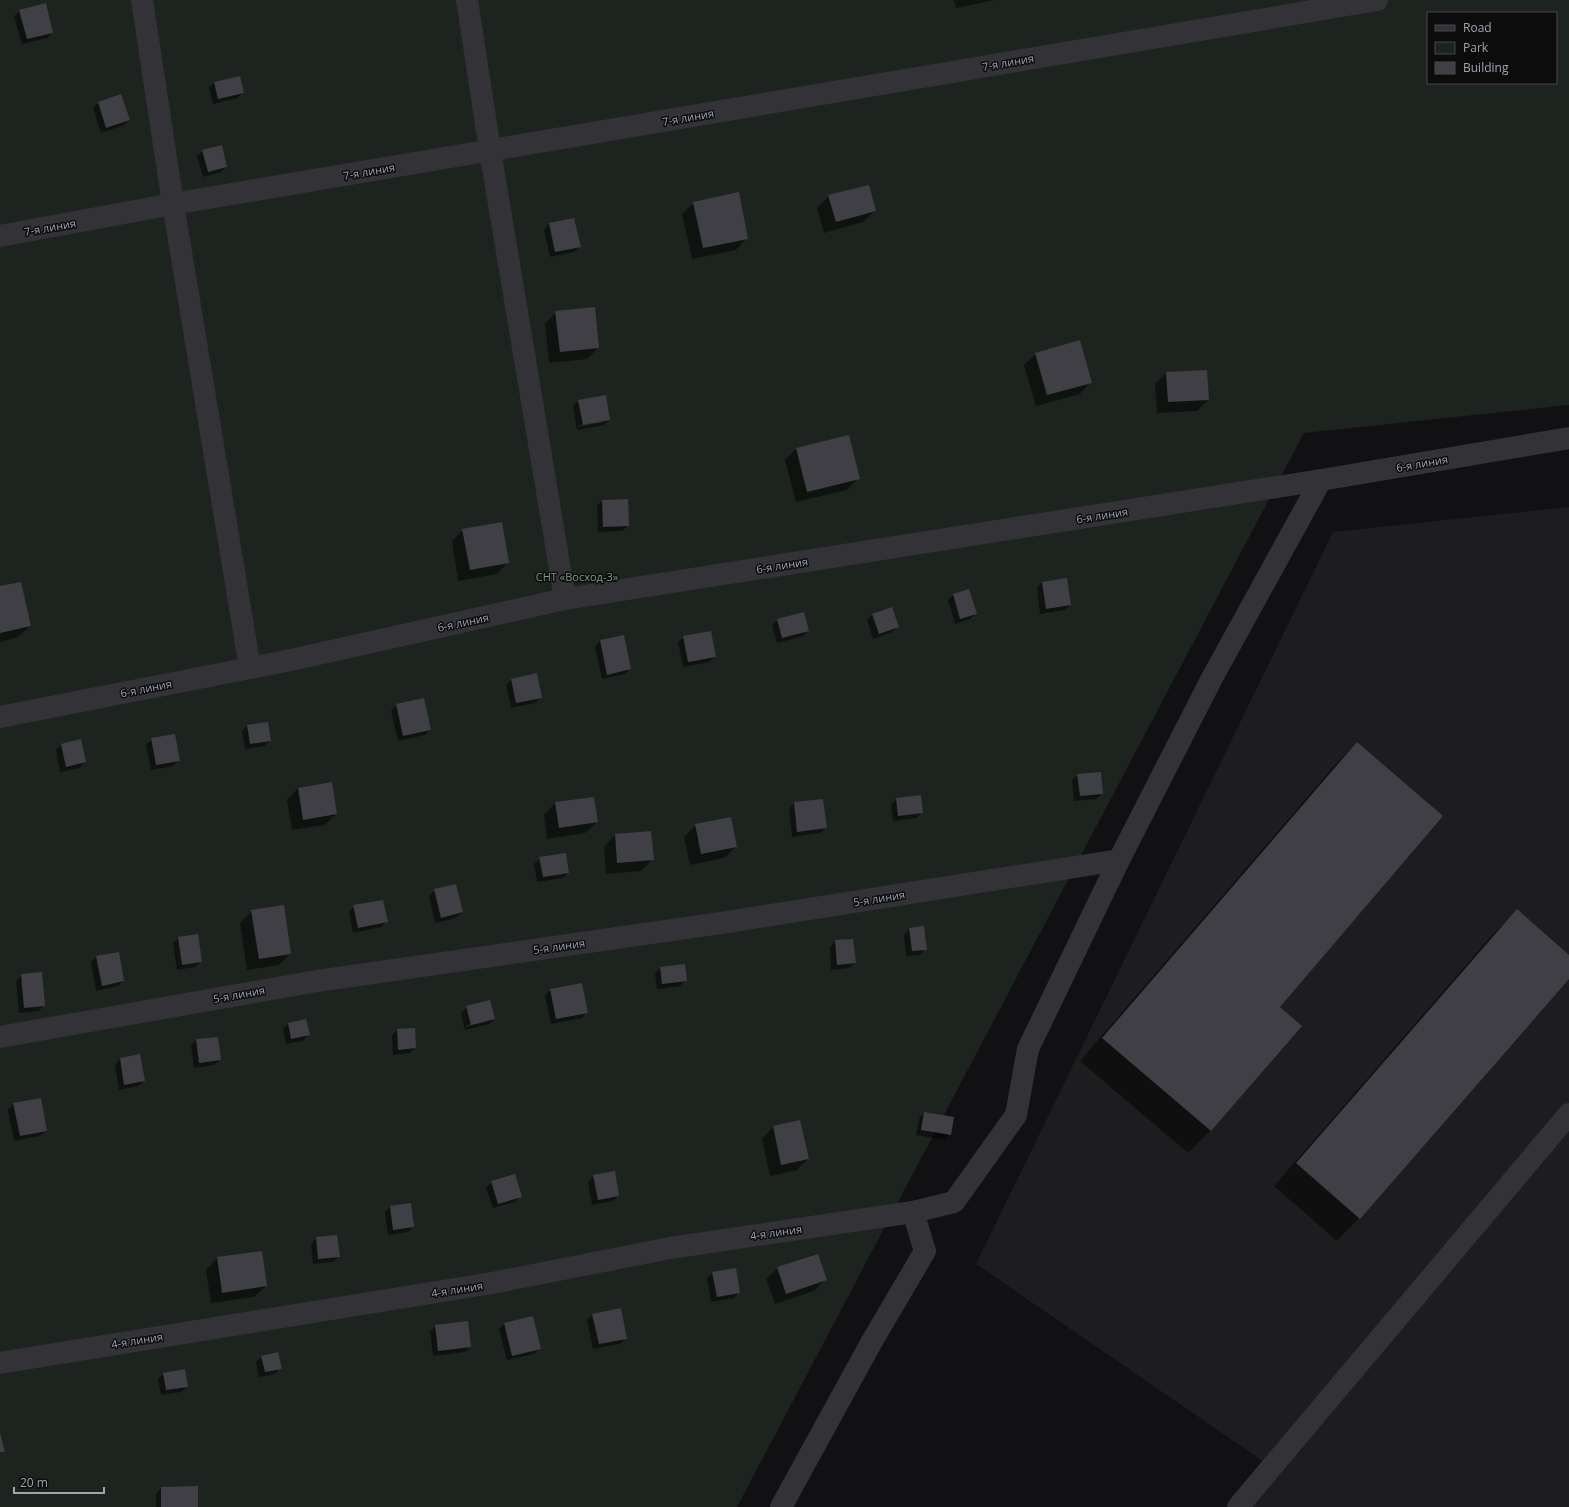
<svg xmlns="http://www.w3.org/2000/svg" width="1569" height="1507" font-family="'Open Sans',sans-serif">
	<rect width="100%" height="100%" fill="#111012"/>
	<path fill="#1d1d1f" d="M 1569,507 L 1569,1507 L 1233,1507 L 1267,1464 L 976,1264 L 1333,532 Z"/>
	<path fill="#1d241f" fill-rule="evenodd" d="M 0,0 L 1569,0 L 1569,405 L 1304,433 L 737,1507 L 0,1507 ZM 1428,13 L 1556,13 L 1556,83 L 1428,83 Z"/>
	<g fill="#0007" fill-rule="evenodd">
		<path d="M 954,0 L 995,0 L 956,8 Z"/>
		<path d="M 20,11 L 52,33 L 47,38 L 22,44 L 14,16 Z"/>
		<path d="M 215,82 L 243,93 L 237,98 L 213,104 L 209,88 Z"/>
		<path d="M 121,95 L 129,120 L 124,125 L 101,133 L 93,108 L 98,103 Z"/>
		<path d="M 203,151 L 226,167 L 221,172 L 203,177 L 197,156 Z"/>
		<path d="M 829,196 L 875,211 L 863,222 L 824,233 L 817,208 Z"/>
		<path d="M 694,203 L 747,238 L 736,250 L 692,259 L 682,214 Z"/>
		<path d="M 574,219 L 580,246 L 574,252 L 550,257 L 544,230 L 549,224 Z"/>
		<path d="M 556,312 L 598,348 L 587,359 L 549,363 L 545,324 Z"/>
		<path d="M 1036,354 L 1091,382 L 1080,394 L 1036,406 L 1024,365 Z"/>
		<path d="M 1166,373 L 1208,400 L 1197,411 L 1157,413 L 1155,384 Z"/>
		<path d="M 578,401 L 609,420 L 604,425 L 577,430 L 573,406 ZM 604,420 L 604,422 L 578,427 L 578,425 Z"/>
		<path d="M 796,449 L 858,478 L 847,490 L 796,502 L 785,460 Z"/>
		<path d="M 602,501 L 628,526 L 622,531 L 598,532 L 597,506 Z"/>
		<path d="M 463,530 L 508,562 L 497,574 L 458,581 L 452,541 Z"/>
		<path d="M 1042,582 L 1070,605 L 1065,610 L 1040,614 L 1037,588 Z"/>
		<path d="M 0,587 L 30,626 L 18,637 L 0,642 Z"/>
		<path d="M 953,595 L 976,613 L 970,619 L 955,624 L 948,600 Z"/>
		<path d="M 891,608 L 897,627 L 892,632 L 873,639 L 867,620 L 872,615 Z"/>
		<path d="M 777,620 L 808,631 L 803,636 L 777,643 L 772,626 Z"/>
		<path d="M 684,637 L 715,657 L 709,662 L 683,667 L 678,642 Z"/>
		<path d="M 600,641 L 630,669 L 625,674 L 602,679 L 595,647 Z"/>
		<path d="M 511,680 L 541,697 L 535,703 L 511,708 L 506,685 Z"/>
		<path d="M 397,705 L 430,730 L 425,735 L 398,741 L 391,711 Z"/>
		<path d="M 267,723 L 270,741 L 264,746 L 245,749 L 242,731 L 247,726 Z"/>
		<path d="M 152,739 L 178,761 L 173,766 L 151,770 L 146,745 Z"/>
		<path d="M 1357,743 L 1279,1007 L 1301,1026 L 1210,1131 L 1188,1153 L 1080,1061 L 1335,765 Z"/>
		<path d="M 61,745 L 85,762 L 80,768 L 60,772 L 56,750 Z"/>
		<path d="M 1078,775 L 1102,794 L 1096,799 L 1074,801 L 1072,780 Z"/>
		<path d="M 298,788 L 336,814 L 325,825 L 292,830 L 287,800 Z"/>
		<path d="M 896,799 L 922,812 L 917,818 L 893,821 L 891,805 Z"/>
		<path d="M 555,803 L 597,822 L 585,833 L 547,839 L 544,815 Z"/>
		<path d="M 794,803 L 826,828 L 820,833 L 792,837 L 789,809 Z"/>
		<path d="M 696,825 L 736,847 L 724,858 L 690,865 L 684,837 Z"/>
		<path d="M 650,832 L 653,859 L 641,871 L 606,874 L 604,847 L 615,835 Z"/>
		<path d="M 540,858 L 568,872 L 563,878 L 537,882 L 534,864 Z"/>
		<path d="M 435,890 L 462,912 L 456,918 L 435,923 L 429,896 Z"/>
		<path d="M 354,906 L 386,922 L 381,927 L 353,933 L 349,912 Z"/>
		<path d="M 252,911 L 290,954 L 279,965 L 247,970 L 240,923 Z"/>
		<path d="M 1517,911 L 1569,956 L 1569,977 L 1359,1218 L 1337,1241 L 1274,1186 L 1494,933 Z"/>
		<path d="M 923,927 L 925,949 L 920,955 L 906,956 L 904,935 L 909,929 Z"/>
		<path d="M 179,938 L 201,962 L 195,967 L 177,970 L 173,943 Z"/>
		<path d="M 852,940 L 855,963 L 849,968 L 831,970 L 830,947 L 835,941 Z"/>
		<path d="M 96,957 L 123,981 L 118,986 L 96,991 L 91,962 Z"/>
		<path d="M 660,968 L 686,980 L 680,986 L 657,989 L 655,974 Z"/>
		<path d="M 22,975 L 44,1005 L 39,1011 L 19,1013 L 16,981 Z"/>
		<path d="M 551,990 L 587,1012 L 582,1018 L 551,1024 L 545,995 Z"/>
		<path d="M 467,1007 L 494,1019 L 489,1024 L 465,1030 L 461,1013 ZM 489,1019 L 489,1021 L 466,1027 L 466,1025 Z"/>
		<path d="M 288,1024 L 308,1035 L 303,1041 L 286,1044 L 283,1029 Z"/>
		<path d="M 414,1029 L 415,1048 L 410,1053 L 393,1055 L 392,1036 L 397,1030 Z"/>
		<path d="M 196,1040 L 220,1060 L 214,1065 L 194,1068 L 191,1046 Z"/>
		<path d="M 139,1056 L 144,1081 L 138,1086 L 119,1090 L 115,1065 L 120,1059 Z"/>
		<path d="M 14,1104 L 46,1131 L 40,1136 L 14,1141 L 8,1110 Z"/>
		<path d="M 924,1113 L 950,1134 L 945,1140 L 916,1135 L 919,1119 Z"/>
		<path d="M 800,1121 L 808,1159 L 797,1170 L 770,1176 L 762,1139 L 773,1127 Z"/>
		<path d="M 594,1176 L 618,1196 L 613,1201 L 592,1205 L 588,1182 Z"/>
		<path d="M 492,1182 L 521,1196 L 515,1202 L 493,1208 L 486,1188 Z"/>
		<path d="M 390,1207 L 413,1227 L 408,1232 L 388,1235 L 385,1212 Z"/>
		<path d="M 336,1236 L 339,1256 L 333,1262 L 313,1264 L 311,1244 L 316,1238 Z"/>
		<path d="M 261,1252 L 266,1286 L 254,1297 L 211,1303 L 206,1270 L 217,1258 Z"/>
		<path d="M 778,1268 L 825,1280 L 814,1291 L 775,1304 L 766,1279 Z"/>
		<path d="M 712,1273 L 739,1292 L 734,1298 L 711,1302 L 707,1278 Z"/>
		<path d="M 593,1314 L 626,1338 L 620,1344 L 593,1349 L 587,1320 Z"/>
		<path d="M 505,1324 L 540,1348 L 534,1354 L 507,1360 L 499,1329 Z"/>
		<path d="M 435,1326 L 470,1347 L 465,1352 L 433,1356 L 430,1332 Z"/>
		<path d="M 277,1353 L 280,1368 L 275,1374 L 259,1377 L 256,1362 L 261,1357 Z"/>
		<path d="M 163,1374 L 187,1387 L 181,1392 L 161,1395 L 158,1379 Z"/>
		<path d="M 162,1488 L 196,1507 L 156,1507 L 156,1493 Z"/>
	</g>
	<g fill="#403f45">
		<path d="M 46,3 L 53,33 L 27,39 L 19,10 Z"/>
		<path d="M 240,76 L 244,93 L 218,99 L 214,82 Z"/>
		<path d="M 121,94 L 130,120 L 106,128 L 98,102 Z"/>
		<path d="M 222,145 L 227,167 L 208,172 L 202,150 Z"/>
		<path d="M 869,185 L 876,211 L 836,222 L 828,195 Z"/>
		<path d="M 739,192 L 748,239 L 703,248 L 693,202 Z"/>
		<path d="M 574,218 L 581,247 L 555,252 L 549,223 Z"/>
		<path d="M 595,307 L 599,348 L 560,352 L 555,311 Z"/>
		<path d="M 1080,340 L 1092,383 L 1047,395 L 1035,353 Z"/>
		<path d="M 1207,370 L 1209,400 L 1168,402 L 1166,372 Z"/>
		<path d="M 606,395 L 610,420 L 583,425 L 578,400 Z"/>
		<path d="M 849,435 L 860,479 L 807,492 L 796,448 Z"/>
		<path d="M 628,499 L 629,526 L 603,527 L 602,500 Z"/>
		<path d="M 502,522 L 509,563 L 470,570 L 462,529 Z"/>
		<path d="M 1067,578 L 1071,605 L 1046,609 L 1042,582 Z"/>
		<path d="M 21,582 L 31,626 L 0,633 L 0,586 Z"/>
		<path d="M 969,589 L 977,614 L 960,619 L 953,594 Z"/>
		<path d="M 892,607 L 899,627 L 879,634 L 872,614 Z"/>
		<path d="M 804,612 L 809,631 L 782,638 L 777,619 Z"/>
		<path d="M 711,631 L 716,657 L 688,662 L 683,636 Z"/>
		<path d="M 624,635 L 631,669 L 607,675 L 600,640 Z"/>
		<path d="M 537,673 L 542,698 L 516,703 L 511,679 Z"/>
		<path d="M 424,698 L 431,730 L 403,736 L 396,704 Z"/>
		<path d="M 268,722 L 271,741 L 250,744 L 247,725 Z"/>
		<path d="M 175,734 L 180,761 L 156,765 L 151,738 Z"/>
		<path d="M 81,739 L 86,762 L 66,767 L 61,744 Z"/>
		<path d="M 1357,742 L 1443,816 L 1280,1007 L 1302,1026 L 1211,1131 L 1102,1038 Z"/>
		<path d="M 1101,772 L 1103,794 L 1080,796 L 1077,774 Z"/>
		<path d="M 332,782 L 337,814 L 303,820 L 298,788 Z"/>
		<path d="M 921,795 L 923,813 L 898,816 L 896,798 Z"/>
		<path d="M 594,797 L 598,822 L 559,828 L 555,802 Z"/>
		<path d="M 823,799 L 827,828 L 797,832 L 794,802 Z"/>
		<path d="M 731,817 L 737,847 L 701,854 L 695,824 Z"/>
		<path d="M 651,831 L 654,860 L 617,863 L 615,834 Z"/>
		<path d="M 566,853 L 569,873 L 543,877 L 539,857 Z"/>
		<path d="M 456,884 L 463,912 L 441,918 L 434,889 Z"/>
		<path d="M 383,900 L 388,922 L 358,928 L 353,905 Z"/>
		<path d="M 284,905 L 291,954 L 259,959 L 251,910 Z"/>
		<path d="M 1517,909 L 1569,955 L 1569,979 L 1360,1219 L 1296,1163 Z"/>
		<path d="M 924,926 L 927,950 L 912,951 L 909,928 Z"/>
		<path d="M 198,934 L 202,962 L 182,965 L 178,937 Z"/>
		<path d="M 853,939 L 856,963 L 837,965 L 835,940 Z"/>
		<path d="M 119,952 L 124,981 L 102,986 L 96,956 Z"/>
		<path d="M 685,964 L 687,981 L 662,984 L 660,967 Z"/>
		<path d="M 42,972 L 45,1006 L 24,1008 L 21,974 Z"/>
		<path d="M 582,983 L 588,1013 L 556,1019 L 550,989 Z"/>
		<path d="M 490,1000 L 495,1019 L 471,1025 L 466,1006 Z"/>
		<path d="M 306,1019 L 310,1035 L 291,1039 L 288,1023 Z"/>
		<path d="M 415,1028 L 416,1048 L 398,1050 L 397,1029 Z"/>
		<path d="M 218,1037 L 221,1060 L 199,1063 L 196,1039 Z"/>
		<path d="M 140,1054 L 145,1081 L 124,1085 L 120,1058 Z"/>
		<path d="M 41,1098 L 47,1131 L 20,1136 L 13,1103 Z"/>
		<path d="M 924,1112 L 954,1117 L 951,1135 L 921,1130 Z"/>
		<path d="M 800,1120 L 809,1159 L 781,1165 L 773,1126 Z"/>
		<path d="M 615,1171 L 619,1196 L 598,1200 L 593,1175 Z"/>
		<path d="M 515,1174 L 522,1197 L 498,1204 L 491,1181 Z"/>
		<path d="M 411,1203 L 414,1227 L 393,1230 L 390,1206 Z"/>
		<path d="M 337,1235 L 340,1257 L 318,1259 L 316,1237 Z"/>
		<path d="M 262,1251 L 267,1286 L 222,1293 L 217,1257 Z"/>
		<path d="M 818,1254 L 827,1280 L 786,1294 L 777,1267 Z"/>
		<path d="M 736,1268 L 740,1293 L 717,1297 L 712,1272 Z"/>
		<path d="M 621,1308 L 627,1339 L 599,1344 L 592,1314 Z"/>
		<path d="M 533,1316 L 541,1349 L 512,1356 L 504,1323 Z"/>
		<path d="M 468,1321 L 471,1347 L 438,1351 L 435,1325 Z"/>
		<path d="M 278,1352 L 282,1369 L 265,1372 L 261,1356 Z"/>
		<path d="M 185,1369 L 188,1387 L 166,1390 L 163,1373 Z"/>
		<path d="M 0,1433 L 5,1452 L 0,1452 Z"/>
		<path d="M 198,1486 L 198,1507 L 161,1507 L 161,1487 Z"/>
	</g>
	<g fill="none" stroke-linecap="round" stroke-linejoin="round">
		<g stroke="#323237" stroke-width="22">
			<path d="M 142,0 L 173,204 L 250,668"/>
			<path d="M 467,0 L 490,150 L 565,599"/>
			<path d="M 0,236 L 173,204 L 1377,0"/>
			<path d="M 0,717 L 291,660 L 565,599 L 1321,480 L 1569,438"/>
			<path d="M 0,1037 L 317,981 L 721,923 L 1119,860"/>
			<path d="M 0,1363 L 492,1283 L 670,1248 L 913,1212"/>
			<path d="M 781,1507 L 871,1343 L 925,1251 L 913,1212 L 954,1202 L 1016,1115 L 1028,1049 L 1119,860 L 1212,678 L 1321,480"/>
			<path d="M 1238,1507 L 1569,1114"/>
		</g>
	</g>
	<g text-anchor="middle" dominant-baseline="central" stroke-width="3" stroke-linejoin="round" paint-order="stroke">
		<g font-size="11" fill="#a2a4b2" stroke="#0c0c0d">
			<text transform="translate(1008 62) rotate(-10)">7-я линия</text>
			<text transform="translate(688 117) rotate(-10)">7-я линия</text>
			<text transform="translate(369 171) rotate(-10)">7-я линия</text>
			<text transform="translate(50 227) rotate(-10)">7-я линия</text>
			<text transform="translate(1422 463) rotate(-10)">6-я линия</text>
			<text transform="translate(1102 515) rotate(-9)">6-я линия</text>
			<text transform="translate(782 565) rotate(-9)">6-я линия</text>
			<text transform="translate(463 622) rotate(-12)">6-я линия</text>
			<text transform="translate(146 688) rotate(-11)">6-я линия</text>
			<text transform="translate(879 898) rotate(-9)">5-я линия</text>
			<text transform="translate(559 946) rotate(-8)">5-я линия</text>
			<text transform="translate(239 994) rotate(-10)">5-я линия</text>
			<text transform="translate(776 1232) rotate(-8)">4-я линия</text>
			<text transform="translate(457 1289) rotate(-9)">4-я линия</text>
			<text transform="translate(137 1340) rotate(-9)">4-я линия</text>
		</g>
		<g font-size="11" fill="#7a9d82" stroke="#0c0c0d">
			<text x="577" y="576">СНТ «Восход-3»</text>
		</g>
	</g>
	<rect x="1427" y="12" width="130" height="72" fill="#0c0c0d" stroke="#48494f"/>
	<rect x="1435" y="25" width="20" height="6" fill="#323237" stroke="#48494f"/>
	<text x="1463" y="32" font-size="12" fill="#a2a4b2">Road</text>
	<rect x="1435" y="42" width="20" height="12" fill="#1d241f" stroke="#48494f"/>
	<text x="1463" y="52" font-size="12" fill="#a2a4b2">Park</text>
	<rect x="1435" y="62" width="20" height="12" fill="#403f45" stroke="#48494f"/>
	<text x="1463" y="72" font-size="12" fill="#a2a4b2">Building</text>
	<path d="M14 1487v6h90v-6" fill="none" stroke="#a2a4b2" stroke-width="2"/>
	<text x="20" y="1487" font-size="12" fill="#a2a4b2" stroke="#0c0c0d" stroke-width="3" paint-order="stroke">20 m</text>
</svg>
